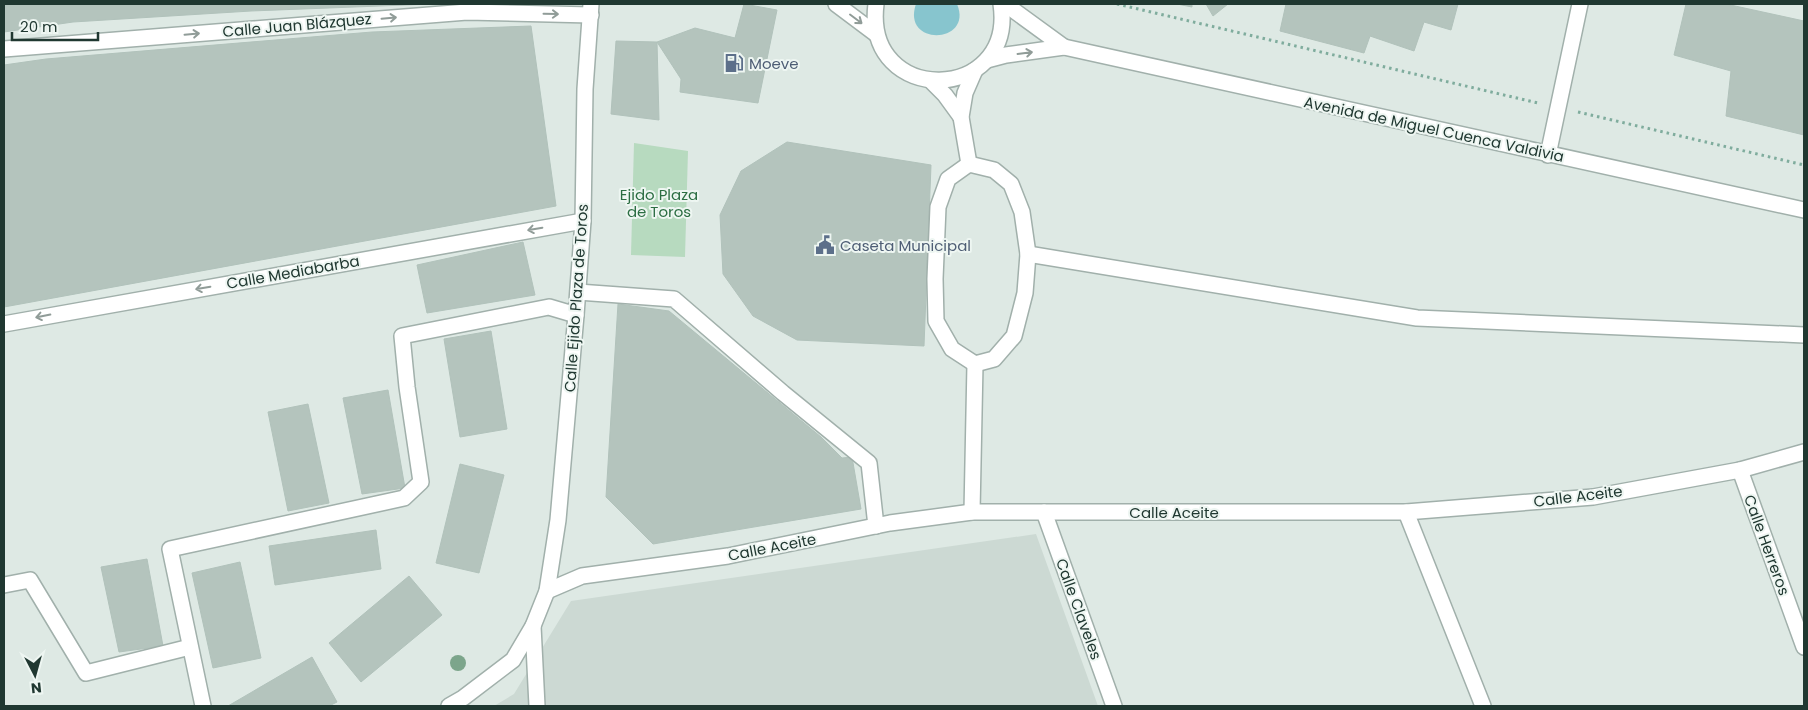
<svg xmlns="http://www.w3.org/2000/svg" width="1808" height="710" font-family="Poppins,sans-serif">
	<rect width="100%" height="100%" fill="#dee9e4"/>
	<path fill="#ccd9d3" d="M 1036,534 L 1098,706 L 494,706 L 514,694 L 571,601 Z"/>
	<path fill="#b7dabf" d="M 634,143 L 688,151 L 685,257 L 631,255 Z"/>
	<path fill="#87c5ce" d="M 916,4 L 957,4 C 974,44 901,47 916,4 Z"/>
	<g fill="#b4c4bd" stroke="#b1c2bb">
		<path d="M 4,4 L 431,4 L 251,11 L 73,22 L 4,32 Z"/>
		<path d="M 744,4 L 777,10 L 758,103 L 680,92 L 681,79 L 657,42 L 695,28 L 735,38 Z"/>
		<path d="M 1177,4 L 1192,4 L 1192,7 Z"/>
		<path d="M 1206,4 L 1228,4 L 1213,16 Z"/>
		<path d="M 1286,4 L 1458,4 L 1451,30 L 1424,22 L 1414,51 L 1370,36 L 1364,53 L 1280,31 Z"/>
		<path d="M 1686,4 L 1726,4 L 1804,21 L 1804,135 L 1726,116 L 1731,71 L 1674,55 Z"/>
		<path d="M 531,26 L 556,206 L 4,307 L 4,65 L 46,59 L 372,32 Z"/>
		<path d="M 616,41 L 657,42 L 659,120 L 611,114 Z"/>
		<path d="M 787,142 L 931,165 L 924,346 L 797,340 L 753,316 L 723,274 L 720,215 L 741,171 Z"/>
		<path d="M 523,242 L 535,295 L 427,313 L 417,265 Z"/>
		<path d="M 618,304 L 669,311 L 821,437 L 842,458 L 852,457 L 861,509 L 653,544 L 606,497 Z"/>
		<path d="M 491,331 L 507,429 L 460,437 L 444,339 Z"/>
		<path d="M 388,390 L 405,488 L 362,494 L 343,398 Z"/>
		<path d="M 308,404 L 329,503 L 288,511 L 268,412 Z"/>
		<path d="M 460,464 L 504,475 L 479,573 L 436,563 Z"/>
		<path d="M 376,530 L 381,569 L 275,585 L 269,546 Z"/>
		<path d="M 147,559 L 163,646 L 119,652 L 101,567 Z"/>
		<path d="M 240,562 L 261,658 L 213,668 L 192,573 Z"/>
		<path d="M 409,576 L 442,615 L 361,682 L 329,643 Z"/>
		<path d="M 312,657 L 337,702 L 329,706 L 228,706 Z"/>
	</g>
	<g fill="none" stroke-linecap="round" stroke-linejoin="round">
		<g stroke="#a1b0ab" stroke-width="18">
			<g id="minor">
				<path d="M 836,4 L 876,34"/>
				<path d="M 876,4 C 863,107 1016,104 1001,4"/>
				<path d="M 1005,4 L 1064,47"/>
				<path d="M 4,49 L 467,12 L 591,15"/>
				<path d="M 987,60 L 1006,55 L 1064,47 L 1804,210"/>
				<path d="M 931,81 L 945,95 L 961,117"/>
				<path d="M 1548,155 L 1580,4"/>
				<path d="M 969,164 L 994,170 L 1011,184 L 1022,212 L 1028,254 L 1025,293 L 1014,336 L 994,359 L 975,364 L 952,349 L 936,321 L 935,279 L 938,207 L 948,179 Z"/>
				<path d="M 969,164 L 961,117 L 965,93 L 975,70"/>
				<path d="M 1028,254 L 1417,318 L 1804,335"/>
				<path d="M 578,292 L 674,299 L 783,393 L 869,463 L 876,526"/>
				<path d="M 4,324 L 583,221"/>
				<path d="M 1740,470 L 1804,647"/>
				<path d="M 972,512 L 975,364"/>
				<path d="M 1044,512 L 1114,706"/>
				<path d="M 1406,512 L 1483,706"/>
				<path d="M 4,585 L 30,580 L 86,673 L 190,647"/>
				<path d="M 547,591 L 582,576 L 728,556 L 890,523 L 972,512 L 1406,512 L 1593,497 L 1740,470 L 1804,452"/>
				<path d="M 533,626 L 537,706"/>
				<path d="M 203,706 L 170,549 L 404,498 L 421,482 L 407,387 L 402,336 L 549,307 L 576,315"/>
				<path d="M 449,706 L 463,698 L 513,660 L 533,626 L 547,591 L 558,520 L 576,315 L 583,221 L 585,89 L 591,4"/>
			</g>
		</g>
		<g stroke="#7fac9d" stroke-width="3" stroke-dasharray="2.5 4" stroke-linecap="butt">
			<path d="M 1117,4 L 1538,103"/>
			<path d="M 1578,112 L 1804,165"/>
		</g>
		<use href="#minor" stroke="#fff" stroke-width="15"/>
	</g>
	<circle fill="#7ca58b" cx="458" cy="663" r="8"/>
	<defs><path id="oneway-shaft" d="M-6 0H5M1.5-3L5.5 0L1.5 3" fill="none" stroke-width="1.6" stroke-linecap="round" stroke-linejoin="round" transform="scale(1.25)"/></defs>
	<g stroke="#909c98">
		<use href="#oneway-shaft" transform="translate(551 14) rotate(1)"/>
		<use href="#oneway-shaft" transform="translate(389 18) rotate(-5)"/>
		<use href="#oneway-shaft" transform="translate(856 19) rotate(37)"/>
		<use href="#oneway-shaft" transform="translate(192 34) rotate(-5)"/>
		<use href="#oneway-shaft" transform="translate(1025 53) rotate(-7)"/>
		<use href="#oneway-shaft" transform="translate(535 229) rotate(170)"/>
		<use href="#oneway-shaft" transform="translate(203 288) rotate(170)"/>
		<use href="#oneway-shaft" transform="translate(43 316) rotate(169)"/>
	</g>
	<defs>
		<g id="fuel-bare" transform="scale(1.5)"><path d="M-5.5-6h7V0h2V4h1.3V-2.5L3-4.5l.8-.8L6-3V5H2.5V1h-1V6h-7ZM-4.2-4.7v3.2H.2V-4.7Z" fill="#5c6f8a" stroke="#eef6f2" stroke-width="2.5" paint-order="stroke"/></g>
		<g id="civic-bare" transform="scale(1.5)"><path d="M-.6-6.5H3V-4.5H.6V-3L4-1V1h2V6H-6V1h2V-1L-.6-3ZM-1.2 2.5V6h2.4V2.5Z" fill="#5c6f8a" stroke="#eef6f2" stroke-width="2.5" paint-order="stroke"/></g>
	</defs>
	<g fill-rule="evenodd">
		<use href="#fuel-bare" x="734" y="63"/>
		<use href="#civic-bare" x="825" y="245"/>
	</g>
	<g text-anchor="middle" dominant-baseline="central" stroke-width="4" stroke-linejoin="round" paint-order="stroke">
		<g font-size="15" fill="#203831" stroke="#eef6f2">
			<text transform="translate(297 25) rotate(-5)">Calle Juan Blázquez</text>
			<text transform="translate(1434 129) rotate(12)">Avenida de Miguel Cuenca Valdivia</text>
			<text transform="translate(293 272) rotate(-10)">Calle Mediabarba</text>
			<text transform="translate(576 298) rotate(-86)">Calle Ejido Plaza de Toros</text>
			<text transform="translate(1578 496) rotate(-7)">Calle Aceite</text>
			<text x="1174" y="512">Calle Aceite</text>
			<text transform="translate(1767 545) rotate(70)">Calle Herreros</text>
			<text transform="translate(772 547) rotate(-11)">Calle Aceite</text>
			<text transform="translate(1079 609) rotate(70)">Calle Claveles</text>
		</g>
		<g font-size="15" fill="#4e5e75" stroke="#eef6f2" text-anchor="start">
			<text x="749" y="63">Moeve</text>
			<text x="840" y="245">Caseta Municipal</text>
		</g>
		<g font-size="15" fill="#2c6e43" stroke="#eef6f2">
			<text x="659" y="194">Ejido Plaza<tspan x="659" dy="17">de Toros</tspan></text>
		</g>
	</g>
	<rect width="1808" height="710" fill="none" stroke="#203831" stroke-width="10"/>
	<g transform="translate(35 675) rotate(174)" stroke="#eef6f2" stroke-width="4" paint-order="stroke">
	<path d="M0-4L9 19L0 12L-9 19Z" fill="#203831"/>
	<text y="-8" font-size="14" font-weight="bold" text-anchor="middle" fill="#203831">N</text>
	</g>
	<path d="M12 32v8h86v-8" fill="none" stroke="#203831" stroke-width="2.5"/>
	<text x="20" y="32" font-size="15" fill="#203831" stroke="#eef6f2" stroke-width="4" paint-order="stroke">20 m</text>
</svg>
